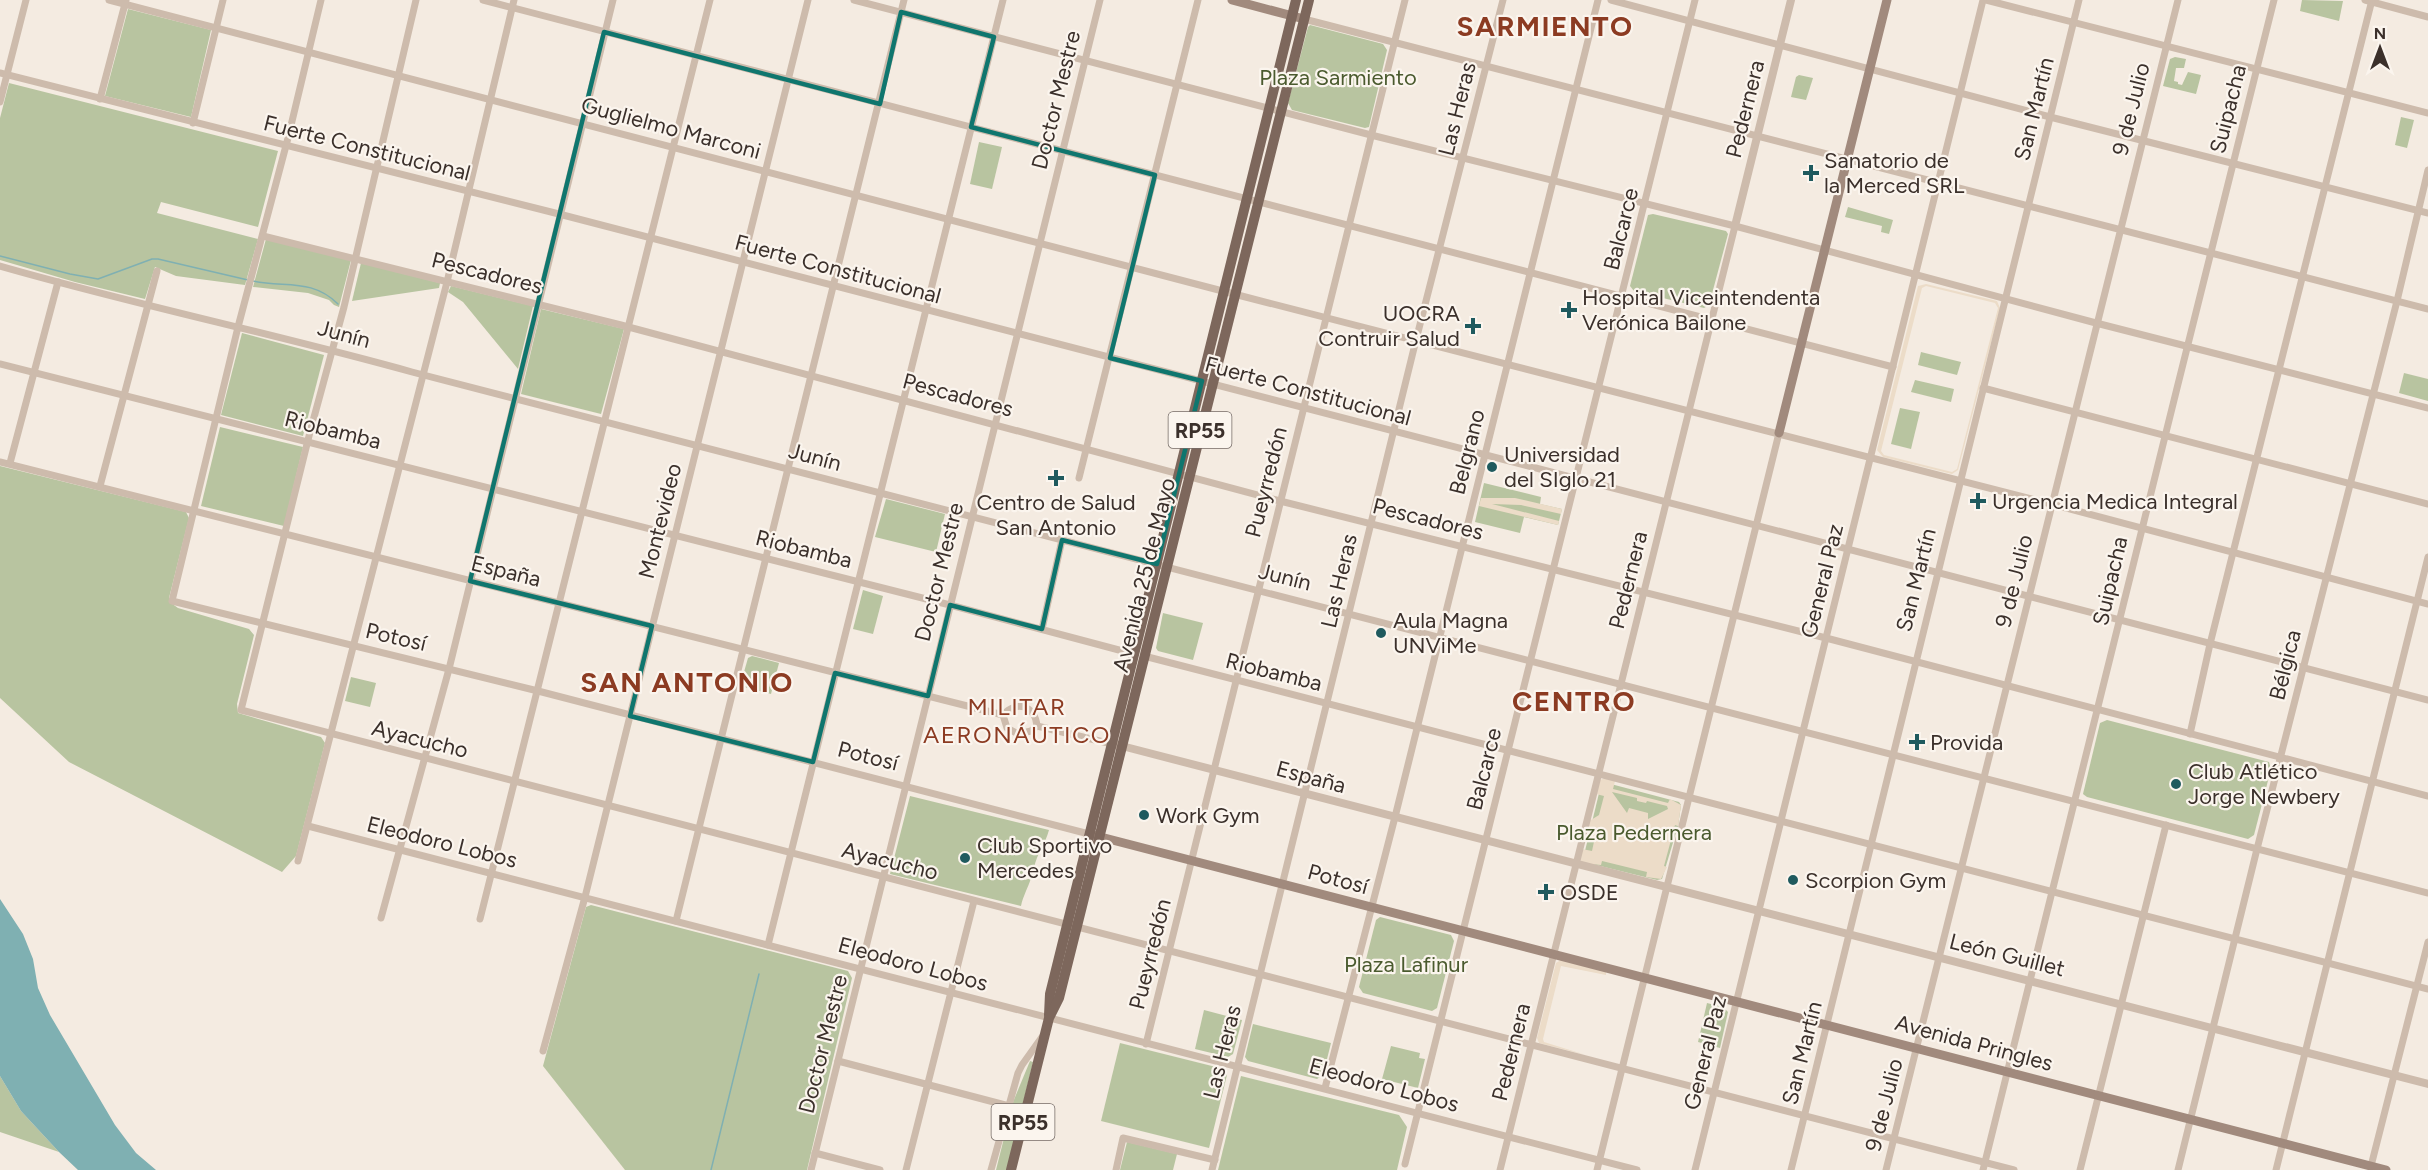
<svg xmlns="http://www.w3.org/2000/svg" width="2428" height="1170" font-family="Figtree,sans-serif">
	<rect width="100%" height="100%" fill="#f4ebe1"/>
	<g fill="#b8c4a0">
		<path d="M 2302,0 L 2343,1 L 2339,21 L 2300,11 Z"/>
		<path d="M 128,9 L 211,30 L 191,117 L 105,96 Z"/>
		<path d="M 1310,25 L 1383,44 L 1387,50 L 1369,127 L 1365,128 L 1292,110 L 1288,103 L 1308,27 Z"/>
		<path d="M 2175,57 L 2186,59 L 2184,68 L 2176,68 L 2174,81 L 2178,82 L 2178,84 L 2182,85 L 2188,72 L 2201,75 L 2196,94 L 2163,86 L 2170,59 Z"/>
		<path d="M 1799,75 L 1813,78 L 1806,100 L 1791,97 L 1796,77 Z"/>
		<path d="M 9,83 L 278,151 L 258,227 L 161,202 L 157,213 L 258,239 L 245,285 L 176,276 L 155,267 L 145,299 L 75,282 L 0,260 L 0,118 Z"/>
		<path d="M 2401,117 L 2414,120 L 2407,148 L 2395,145 Z"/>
		<path d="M 979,142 L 1002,147 L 992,189 L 970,184 Z"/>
		<path d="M 1848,207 L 1893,220 L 1889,234 L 1881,232 L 1882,226 L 1845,217 Z"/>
		<path d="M 1653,214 L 1726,231 L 1728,234 L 1709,305 L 1704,308 L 1634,291 L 1630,286 L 1648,215 Z"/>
		<path d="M 266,239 L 351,260 L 339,307 L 334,305 L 329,300 L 308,293 L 253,287 Z"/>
		<path d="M 361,263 L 440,283 L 439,288 L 352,301 Z"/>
		<path d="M 451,286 L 533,306 L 518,369 L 463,302 L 448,292 Z"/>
		<path d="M 541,309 L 624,329 L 601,414 L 521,394 Z"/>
		<path d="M 242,333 L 324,355 L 303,436 L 221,415 Z"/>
		<path d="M 1921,352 L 1961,362 L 1957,375 L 1918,365 Z"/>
		<path d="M 2404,373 L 2428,379 L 2428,401 L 2399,393 Z"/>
		<path d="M 1915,380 L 1954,389 L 1951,402 L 1911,392 Z"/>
		<path d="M 1900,408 L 1920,412 L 1911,449 L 1891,444 Z"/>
		<path d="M 220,427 L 303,447 L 284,526 L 201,506 Z"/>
		<path d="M 0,466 L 186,512 L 189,518 L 169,598 L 171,603 L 178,608 L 249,629 L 254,635 L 237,704 L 238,713 L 321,737 L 325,743 L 296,856 L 282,872 L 69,762 L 0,698 Z"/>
		<path d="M 1484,483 L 1541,497 L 1540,504 L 1562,509 L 1558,525 L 1524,517 L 1520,533 L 1475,522 Z"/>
		<path d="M 886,499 L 945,514 L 936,552 L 875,537 Z"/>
		<path d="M 863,590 L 883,596 L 873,634 L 853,629 Z"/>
		<path d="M 1163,613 L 1203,623 L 1193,660 L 1158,651 L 1156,648 Z"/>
		<path d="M 752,656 L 779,663 L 771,694 L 740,686 L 748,658 Z"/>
		<path d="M 351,677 L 376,683 L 370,707 L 345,701 Z"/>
		<path d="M 2107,720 L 2269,762 L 2271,769 L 2254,835 L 2248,839 L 2087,797 L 2083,794 L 2100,723 Z"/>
		<path d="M 1607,783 L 1679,802 L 1681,805 L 1678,826 L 1662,879 L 1657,880 L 1588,863 L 1584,855 L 1601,785 Z"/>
		<path d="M 910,796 L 1049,830 C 1045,845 1037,853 1034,868 L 1028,867 L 1025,880 L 1031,878 C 1028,888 1023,896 1021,906 L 890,874 Z"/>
		<path d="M 591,905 L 848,971 L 852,978 L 807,1170 L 625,1170 L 543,1066 L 586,907 Z"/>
		<path d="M 1380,917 L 1451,935 L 1454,941 L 1437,1008 L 1432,1011 L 1363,993 L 1359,987 L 1376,920 Z"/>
		<path d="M 1707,1003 L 1723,1007 L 1728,1012 L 1720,1048 L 1698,1042 Z"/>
		<path d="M 1204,1010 L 1242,1020 L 1233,1054 L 1228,1057 L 1195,1049 Z"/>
		<path d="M 1253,1024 L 1331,1043 L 1323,1075 L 1317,1079 L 1248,1061 L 1245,1057 Z"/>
		<path d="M 1120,1043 L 1224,1069 L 1227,1075 L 1209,1148 L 1101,1121 Z"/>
		<path d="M 1391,1046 L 1420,1053 L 1419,1058 L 1425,1059 L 1418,1088 L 1382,1079 Z"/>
		<path d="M 1030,1061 L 1033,1062 L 1007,1170 L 996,1170 L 1013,1102 Z"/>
		<path d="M 0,1076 L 21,1111 L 59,1152 L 0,1132 Z"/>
		<path d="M 1241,1076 L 1399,1115 L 1407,1127 L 1397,1170 L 1218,1170 Z"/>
		<path d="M 1127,1142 L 1177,1154 L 1173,1170 L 1120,1170 Z"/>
	</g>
	<g fill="#ecdcc8" fill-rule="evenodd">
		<path d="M 1926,284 L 1997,301 L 2000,308 L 1958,470 L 1952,474 L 1883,457 L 1877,450 L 1918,286 ZM 1926,286 L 1995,303 L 1998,308 L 1957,469 L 1952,472 L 1884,455 L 1881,451 L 1922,288 Z"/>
		<path d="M 1481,498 L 1515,498 L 1562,509 L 1561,514 L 1521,505 L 1492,504 L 1559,521 L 1558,525 L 1479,506 Z"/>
		<path d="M 1605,778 L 1615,781 L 1613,789 L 1668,803 L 1670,799 L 1681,805 L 1678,826 L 1675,825 L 1664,866 L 1667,867 L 1661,879 L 1646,877 L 1647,872 L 1602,861 L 1601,865 L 1582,863 L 1580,859 L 1582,849 L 1592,851 L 1595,837 L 1581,843 L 1586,823 L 1599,815 L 1604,796 L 1596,794 L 1600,780 ZM 1612,792 L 1637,798 L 1637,801 L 1646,803 L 1647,801 L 1667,806 L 1668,809 L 1648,819 L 1648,813 L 1629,808 L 1627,813 Z"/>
		<path d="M 1561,960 L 1606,972 L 1606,975 L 1561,966 L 1543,1039 L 1544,1042 L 1586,1055 L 1539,1043 L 1537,1038 L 1556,963 Z"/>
	</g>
	<path fill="#7fb0b2" d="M 0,899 L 23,934 L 33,959 L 38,988 L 50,1015 L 115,1125 L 136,1153 L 156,1170 L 78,1170 L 59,1152 L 21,1111 L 0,1076 Z"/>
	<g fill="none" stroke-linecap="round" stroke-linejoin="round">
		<g stroke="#7fb0b2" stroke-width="1.5">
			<path d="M 0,256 L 70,274 L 98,279 L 152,259 L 158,259 L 248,280"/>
			<path d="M 253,281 C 285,288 312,278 338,304"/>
			<path d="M 711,1170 L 759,974"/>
		</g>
		<g stroke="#cdbbac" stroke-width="7">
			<path d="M 109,0 L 1234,294 L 2051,504 L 2428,604"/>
			<path d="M 321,0 L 288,138 L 238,327 L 172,601 L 538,691 L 1089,834"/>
			<path d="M 416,0 L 344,307 L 310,432 L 241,710 L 2014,1170"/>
			<path d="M 483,0 L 1893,367"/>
			<path d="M 854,0 L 1371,135 L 1735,226 L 2096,323 L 2428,408"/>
			<path d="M 1611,0 L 2050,117 L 2428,213"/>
			<path d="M 1986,0 L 2428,113"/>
			<path d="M 2365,0 L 2428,17"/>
			<path d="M 1304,19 L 2428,309"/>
			<path d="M 0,73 L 559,214 L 2428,700"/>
			<path d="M 100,99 L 126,0"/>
			<path d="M 0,102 L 26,0"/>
			<path d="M 193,123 L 223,0"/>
			<path d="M 263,236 L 621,325 L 1280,501 L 1826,638 L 2428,796"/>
			<path d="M 0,266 C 136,305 276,334 412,372 L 2428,893"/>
			<path d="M 0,364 L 950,605 L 1134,654"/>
			<path d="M 1983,388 L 2428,504"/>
			<path d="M 0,462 L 1003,715"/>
			<path d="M 10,463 L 58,282"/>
			<path d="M 1079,478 L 1198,0"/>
			<path d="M 100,486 L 157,271"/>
			<path d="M 1042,629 L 1062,540"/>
			<path d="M 1144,656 L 2428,989"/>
			<path d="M 1003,715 C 1016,700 1035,705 1037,726"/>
			<path d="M 1003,715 L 1007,728 L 1018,734 L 1031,731 L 1037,726"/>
			<path d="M 1037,726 L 1112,744"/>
			<path d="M 2190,734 L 2210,644 L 2372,0"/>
			<path d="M 308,826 L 1637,1170"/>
			<path d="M 298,861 L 447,282 L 514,0"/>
			<path d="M 381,918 L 449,669 L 613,0"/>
			<path d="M 480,919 L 710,0"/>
			<path d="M 676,921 L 904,0"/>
			<path d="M 768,945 L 1003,0"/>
			<path d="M 1146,1044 L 1405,0"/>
			<path d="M 543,1051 L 585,897 L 808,0"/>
			<path d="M 838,1061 L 1009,1106"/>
			<path d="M 1325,1088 L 1395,817 L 1598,0"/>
			<path d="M 815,1153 L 880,1170"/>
			<path d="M 1405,1164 L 1695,0"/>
			<path d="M 2371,1166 L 2428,942"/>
			<path d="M 811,1170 L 1100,0"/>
			<path d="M 906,1170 L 974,901"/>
			<path d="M 991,1170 L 1018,1073 L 1022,1065 L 1042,1037"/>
			<path d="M 1116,1170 L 1123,1138 L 1215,1160"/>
			<path d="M 1212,1170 L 1416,340 L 1503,0"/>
			<path d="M 1500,1170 L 1735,226"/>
			<path d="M 1597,1170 L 1779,433"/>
			<path d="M 1695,1170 L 1983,0"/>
			<path d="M 1791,1170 L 2079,0"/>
			<path d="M 1886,1170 L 2178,0"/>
			<path d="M 1983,1170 C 2078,780 2177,390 2274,0"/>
			<path d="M 2080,1170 L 2166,825"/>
			<path d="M 2178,1170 L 2257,849 L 2397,301 L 2428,170"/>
			<path d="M 2276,1170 L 2428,557"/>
		</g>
		<g stroke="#cdbbac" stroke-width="8">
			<path d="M 1735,226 L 1791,0"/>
			<path d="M 1118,745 L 2428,1084"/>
		</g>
		<g stroke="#a18a7d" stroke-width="9">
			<path d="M 1232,0 L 1304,19"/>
			<path d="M 1779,433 L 1887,0"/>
			<path d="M 1093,835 C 1524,947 1955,1059 2386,1170"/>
		</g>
		<g stroke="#7d675c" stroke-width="10">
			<path d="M 1049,1015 L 1050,994 L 1296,0"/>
			<path d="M 1011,1170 L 1049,1018 L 1059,998 L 1309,0"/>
		</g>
	</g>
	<path fill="none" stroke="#0f766e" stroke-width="4.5" stroke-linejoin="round" d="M 901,12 L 994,37 L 971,127 L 1155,175 L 1110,358 L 1202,381 L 1157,564 L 1062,540 L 1042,629 L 950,605 L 928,696 L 835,673 L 813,762 L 630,716 L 652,626 L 470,581 L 604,32 L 880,104 Z"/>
	<g fill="#1f5a5e" stroke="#fbf5ee" stroke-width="2">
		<path d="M1808 164h6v6h6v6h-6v6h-6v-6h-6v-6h6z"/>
		<path d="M1566 301h6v6h6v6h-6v6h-6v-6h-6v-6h6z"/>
		<path d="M1470 317h6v6h6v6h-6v6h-6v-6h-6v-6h6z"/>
		<circle cx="1492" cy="467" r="6"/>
		<path d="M1053 469h6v6h6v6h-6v6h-6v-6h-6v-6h6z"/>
		<path d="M1975 492h6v6h6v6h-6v6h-6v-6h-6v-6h6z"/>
		<circle cx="1381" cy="633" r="6"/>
		<path d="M1914 733h6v6h6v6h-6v6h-6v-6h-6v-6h6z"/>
		<circle cx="2176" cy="784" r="6"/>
		<circle cx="1144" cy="815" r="6"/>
		<circle cx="965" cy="858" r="6"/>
		<circle cx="1793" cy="880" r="6"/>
		<path d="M1543 883h6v6h6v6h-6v6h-6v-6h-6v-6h6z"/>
	</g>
	<g text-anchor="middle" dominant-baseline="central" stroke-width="4.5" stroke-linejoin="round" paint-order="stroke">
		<g fill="#fbf5ee" stroke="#756b66" stroke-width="1.5">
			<rect x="1168.5" y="412" width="63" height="36" rx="4.5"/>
			<rect x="991.5" y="1104" width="63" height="36" rx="4.5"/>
		</g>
		<g font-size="21" font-weight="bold" fill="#3b302b">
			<text x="1200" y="430">RP55</text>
			<text x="1023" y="1122">RP55</text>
		</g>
		<g font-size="22" fill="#4a5a2e" stroke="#fbf5ee">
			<text x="1338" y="77">Plaza Sarmiento</text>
			<text x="1634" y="832">Plaza Pedernera</text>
			<text x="1406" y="964">Plaza Lafinur</text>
		</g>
		<g font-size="22" fill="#3b302b" stroke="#fbf5ee">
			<text transform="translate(1056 100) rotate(-76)">Doctor Mestre</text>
			<text transform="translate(1457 109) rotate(-76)">Las Heras</text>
			<text transform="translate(1745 109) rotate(-76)">Pedernera</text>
			<text transform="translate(2034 109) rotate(-76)">San Martín</text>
			<text transform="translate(2131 109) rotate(-76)">9 de Julio</text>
			<text transform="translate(2228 109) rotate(-76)">Suipacha</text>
			<text transform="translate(671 128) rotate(15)">Guglielmo Marconi</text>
			<text transform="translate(367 148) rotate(14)">Fuerte Constitucional</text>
			<text transform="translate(1621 229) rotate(-76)">Balcarce</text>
			<text transform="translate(838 269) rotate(15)">Fuerte Constitucional</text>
			<text transform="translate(487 273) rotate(14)">Pescadores</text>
			<text transform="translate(344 334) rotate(15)">Junín</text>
			<text transform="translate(1308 391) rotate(15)">Fuerte Constitucional</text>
			<text transform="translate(958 395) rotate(15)">Pescadores</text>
			<text transform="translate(333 430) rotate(14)">Riobamba</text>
			<text transform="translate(1467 452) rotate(-76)">Belgrano</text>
			<text transform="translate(815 457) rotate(15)">Junín</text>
			<text transform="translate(1266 482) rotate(-76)">Pueyrredón</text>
			<text transform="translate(1428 519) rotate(14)">Pescadores</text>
			<text transform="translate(660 521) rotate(-76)">Montevideo</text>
			<text transform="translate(804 549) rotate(14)">Riobamba</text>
			<text transform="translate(506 571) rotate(14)">España</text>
			<text transform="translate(939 572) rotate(-76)">Doctor Mestre</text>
			<text transform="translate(1144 575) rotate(-76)">Avenida 25 de Mayo</text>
			<text transform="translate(1285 577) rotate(14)">Junín</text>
			<text transform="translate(1628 580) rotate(-76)">Pedernera</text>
			<text transform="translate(1916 580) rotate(-76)">San Martín</text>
			<text transform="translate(1339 581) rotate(-77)">Las Heras</text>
			<text transform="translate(1822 581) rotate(-76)">General Paz</text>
			<text transform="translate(2014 581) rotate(-76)">9 de Julio</text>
			<text transform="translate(2110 581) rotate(-77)">Suipacha</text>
			<text transform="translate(396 637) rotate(13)">Potosí</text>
			<text transform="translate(2285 665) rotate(-76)">Bélgica</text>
			<text transform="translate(1274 672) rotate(14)">Riobamba</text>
			<text transform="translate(420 739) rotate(14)">Ayacucho</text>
			<text transform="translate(868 756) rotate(14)">Potosí</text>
			<text transform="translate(1484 769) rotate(-76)">Balcarce</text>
			<text transform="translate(1311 777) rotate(15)">España</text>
			<text transform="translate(442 842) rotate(14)">Eleodoro Lobos</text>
			<text transform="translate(890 861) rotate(14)">Ayacucho</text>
			<text transform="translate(1338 879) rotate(15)">Potosí</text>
			<text transform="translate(1150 954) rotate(-76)">Pueyrredón</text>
			<text transform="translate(2007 955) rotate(14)">León Guillet</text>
			<text transform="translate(913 964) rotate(15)">Eleodoro Lobos</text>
			<text transform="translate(1974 1043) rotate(15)">Avenida Pringles</text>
			<text transform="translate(823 1044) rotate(-76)">Doctor Mestre</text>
			<text transform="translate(1222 1052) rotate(-76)">Las Heras</text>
			<text transform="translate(1511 1052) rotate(-76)">Pedernera</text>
			<text transform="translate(1705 1053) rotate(-76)">General Paz</text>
			<text transform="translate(1802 1053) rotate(-76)">San Martín</text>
			<text transform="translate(1384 1085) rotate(15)">Eleodoro Lobos</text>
			<text transform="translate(1884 1105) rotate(-76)">9 de Julio</text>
		</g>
		<g font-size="22" fill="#3b302b" stroke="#fbf5ee" text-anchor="start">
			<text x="1824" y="160">Sanatorio de<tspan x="1824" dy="25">la Merced SRL</tspan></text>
			<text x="1582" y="297">Hospital Viceintendenta<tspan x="1582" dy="25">Verónica Bailone</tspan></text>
			<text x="1460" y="313" text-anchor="end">UOCRA<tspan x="1460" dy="25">Contruir Salud</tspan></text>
			<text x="1504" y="454">Universidad<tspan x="1504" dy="25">del SIglo 21</tspan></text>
			<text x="1992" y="501">Urgencia Medica Integral</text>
			<text x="1056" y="502" text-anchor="middle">Centro de Salud<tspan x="1056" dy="25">San Antonio</tspan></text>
			<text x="1393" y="620">Aula Magna<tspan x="1393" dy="25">UNViMe</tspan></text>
			<text x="1930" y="742">Provida</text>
			<text x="2188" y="771">Club Atlético<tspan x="2188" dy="25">Jorge Newbery</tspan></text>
			<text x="1156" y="815">Work Gym</text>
			<text x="977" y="845">Club Sportivo<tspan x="977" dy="25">Mercedes</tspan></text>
			<text x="1805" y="880">Scorpion Gym</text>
			<text x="1560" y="892">OSDE</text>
		</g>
		<g font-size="24" letter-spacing="1.5" fill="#8c3b22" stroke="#fbf5ee">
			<text x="1017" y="706">MILITAR<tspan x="1017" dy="28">AERONÁUTICO</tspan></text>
		</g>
		<g font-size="28" font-weight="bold" letter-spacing="1.5" fill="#8c3b22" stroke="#fbf5ee">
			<text x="1545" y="26">SARMIENTO</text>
			<text x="687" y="682">SAN ANTONIO</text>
			<text x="1574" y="701">CENTRO</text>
		</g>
	</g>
	<g transform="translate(2380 48)" stroke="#fbf5ee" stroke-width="4.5" paint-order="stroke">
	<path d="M0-4.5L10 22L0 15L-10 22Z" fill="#3b302b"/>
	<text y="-9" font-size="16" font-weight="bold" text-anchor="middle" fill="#3b302b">N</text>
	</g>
</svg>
